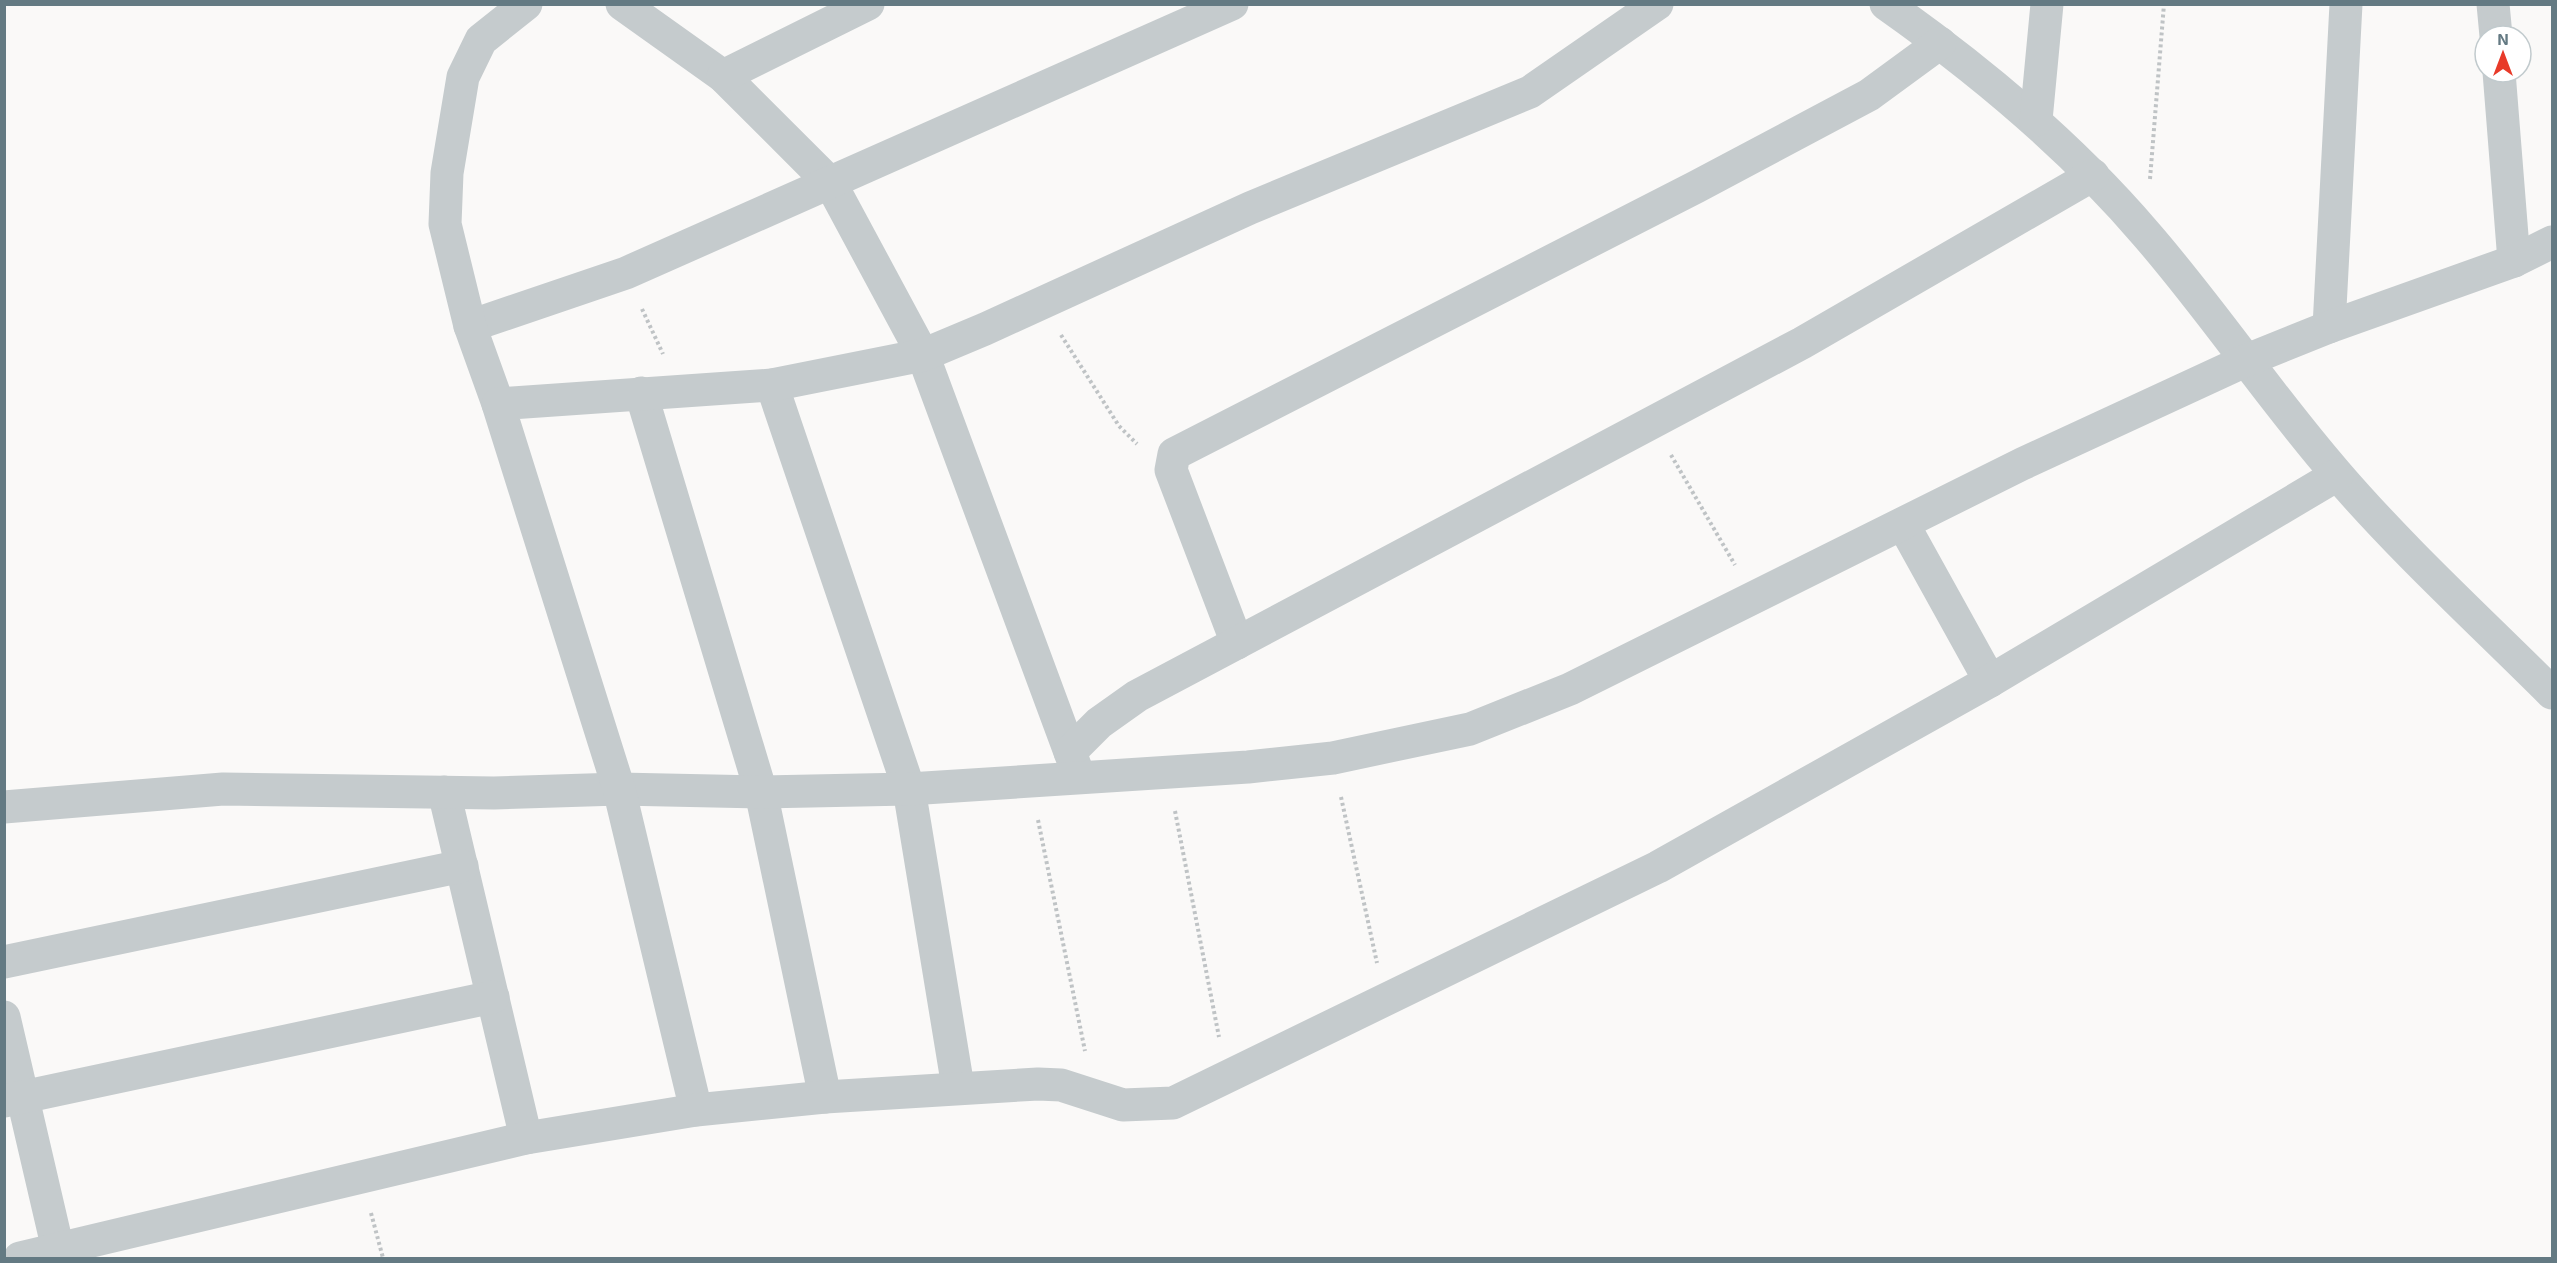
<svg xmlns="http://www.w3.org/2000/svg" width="2557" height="1263" font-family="'Exo 2',sans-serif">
	<rect width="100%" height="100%" fill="#faf9f8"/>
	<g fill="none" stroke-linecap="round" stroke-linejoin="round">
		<g stroke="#bfc3c5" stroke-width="4" stroke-dasharray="3 3" stroke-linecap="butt">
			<path d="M 2150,179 L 2164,4"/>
			<path d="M 642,309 L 663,354"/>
			<path d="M 1061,335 L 1119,426 L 1137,444"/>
			<path d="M 1671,455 L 1735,565"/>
			<path d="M 1341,797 L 1377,963"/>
			<path d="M 1175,811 L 1219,1037"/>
			<path d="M 1038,820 L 1085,1051"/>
			<path d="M 371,1213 L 383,1258"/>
		</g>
		<g stroke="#c5cbcd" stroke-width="33">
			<path d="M 622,4 L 723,76 L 831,184 L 923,355 L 1077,771"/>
			<path d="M 1886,4 C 1981,71 2070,145 2146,234 C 2213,311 2269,396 2336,473 C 2403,551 2480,621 2552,693"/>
			<path d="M 2493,4 L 2496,36"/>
			<path d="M 2499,72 L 2514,261"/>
			<path d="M 723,76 L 868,4"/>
			<path d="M 2036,120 L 2047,4"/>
			<path d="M 470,326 L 626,273 L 1232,4"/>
			<path d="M 2329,327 L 2346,4"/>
			<path d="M 772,385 L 909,789 L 958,1087"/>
			<path d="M 641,393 L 761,792 L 825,1097"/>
			<path d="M 498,404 L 470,326 L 445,224 L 447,173 L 463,77 L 481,40 L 526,4"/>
			<path d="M 1903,524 L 1990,681"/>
			<path d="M 1237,643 L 1171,470 L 1174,454 L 1696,187 L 1869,95 L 1940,43"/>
			<path d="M 1070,752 L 1099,723 L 1137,696 L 1802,343 L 2093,175"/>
			<path d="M 444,792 L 526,1138"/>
			<path d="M 4,807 L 223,789 L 494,793 L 619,789 L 761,792 L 909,789 L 1248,767 L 1333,758 L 1470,729 L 1570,689 L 2022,464 L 2247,360 L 2329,327 L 2514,261 L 2552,242"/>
			<path d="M 4,962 L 462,866"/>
			<path d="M 4,1017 L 60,1258"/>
			<path d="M 4,1101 L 493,997"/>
			<path d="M 696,1110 L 619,789 L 498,404 L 772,385 L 923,355 L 985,329 L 1250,208 L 1530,92 L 1657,4"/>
			<path d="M 20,1258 L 526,1138 L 696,1110 L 825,1097 L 1038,1084 L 1061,1085 L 1123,1105 L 1173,1103 L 1658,867 L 1990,681 L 2337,475"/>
		</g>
	</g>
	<rect width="2557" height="1263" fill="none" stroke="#647a83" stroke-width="12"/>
	<g transform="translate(2503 54)"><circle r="28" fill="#ffffff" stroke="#c1cacd" stroke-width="1.5"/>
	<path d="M0-4.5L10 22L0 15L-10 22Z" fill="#e83a29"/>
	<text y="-9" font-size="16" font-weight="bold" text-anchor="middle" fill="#647a83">N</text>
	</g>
</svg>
